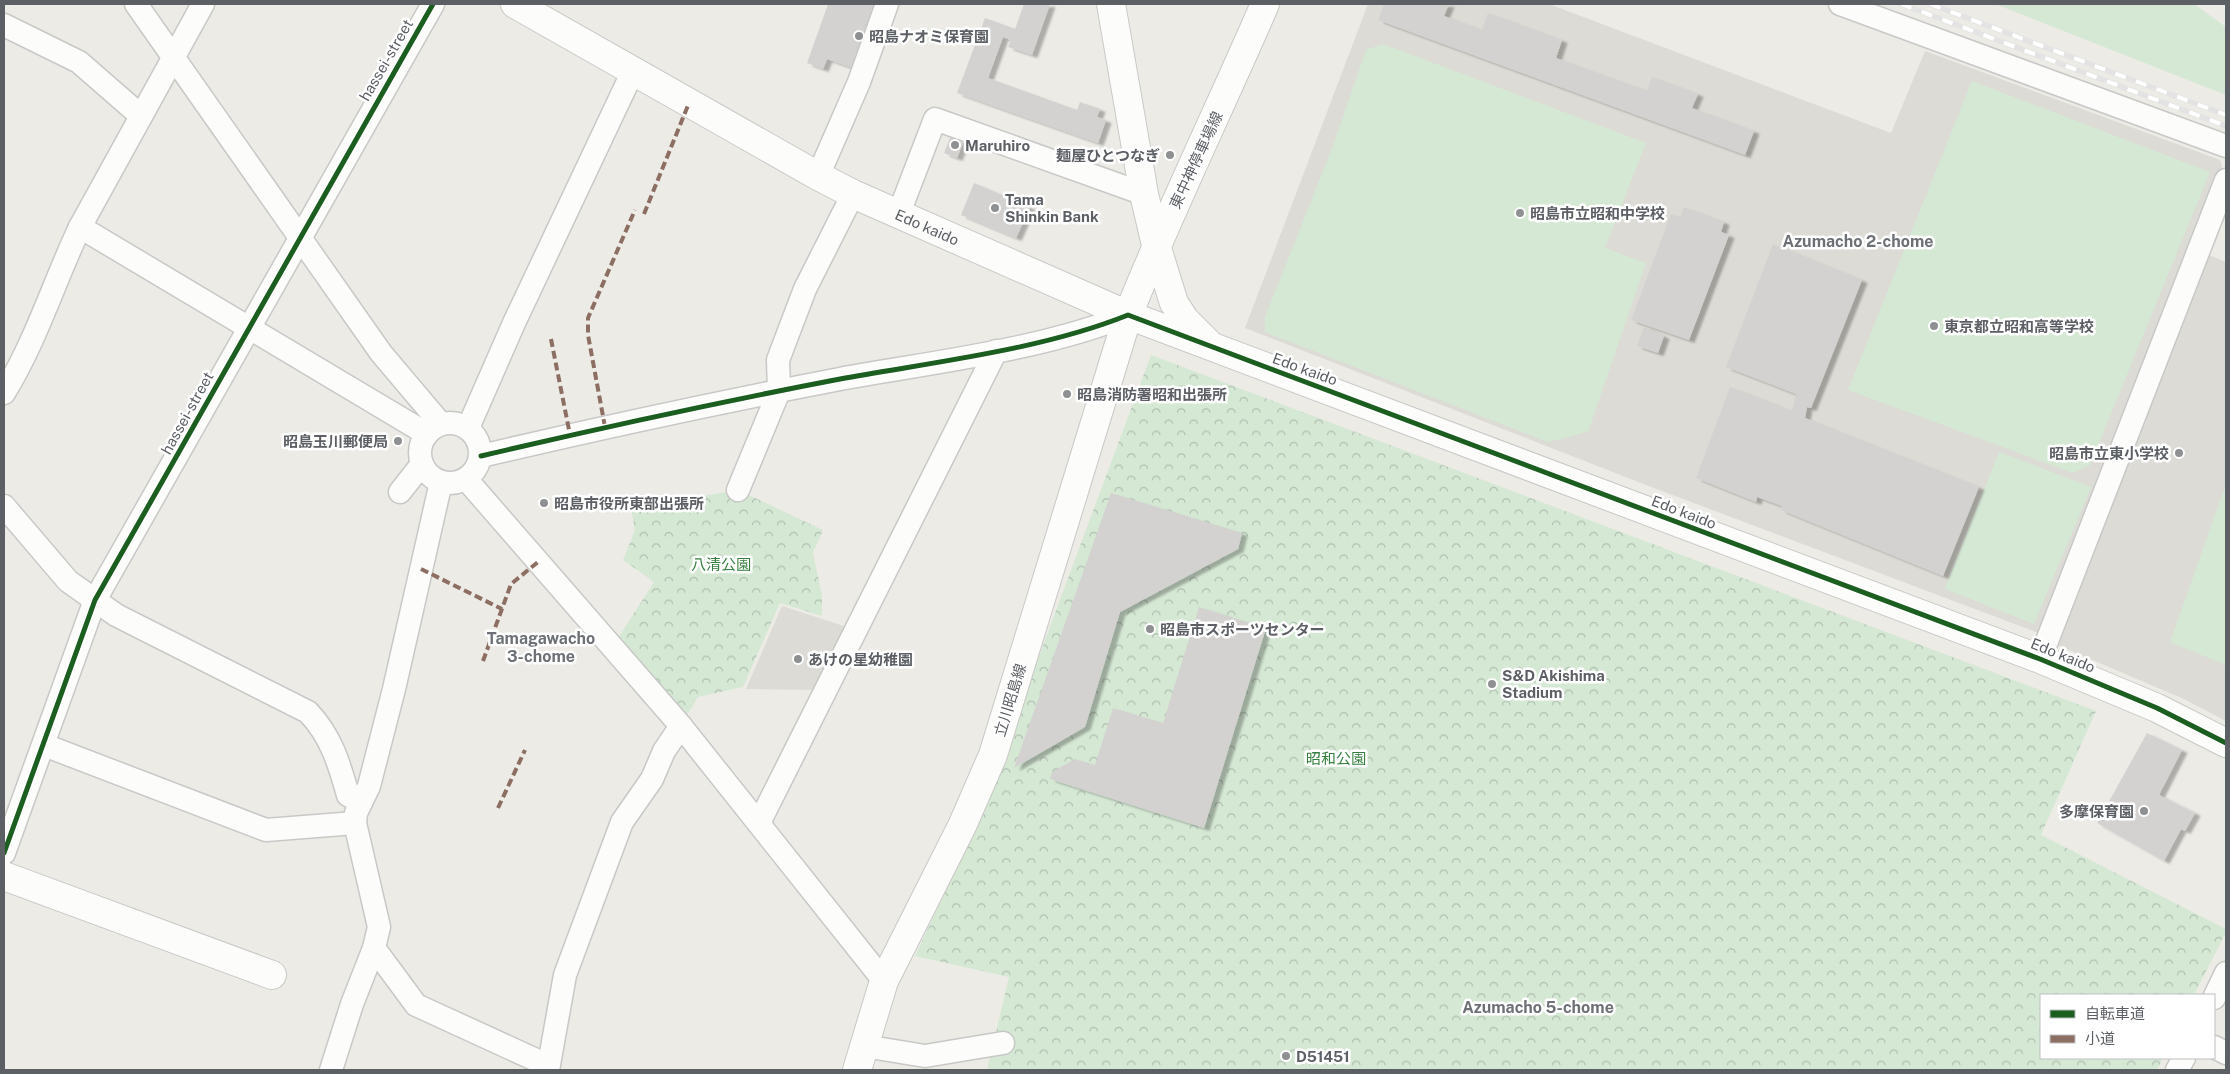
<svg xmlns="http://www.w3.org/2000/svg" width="2230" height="1074" font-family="'Public Sans','Noto Sans JP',sans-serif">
	<defs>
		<pattern id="forest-crowns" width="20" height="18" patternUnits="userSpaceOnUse" patternTransform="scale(1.25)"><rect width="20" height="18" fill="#d5e8d4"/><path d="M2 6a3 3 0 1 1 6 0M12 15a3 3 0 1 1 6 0" fill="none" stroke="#b0bfb0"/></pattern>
		<filter id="shadow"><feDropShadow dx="5.5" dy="3" stdDeviation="1" flood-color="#0004"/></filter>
	</defs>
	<rect width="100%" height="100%" fill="#ecebe6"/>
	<g fill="#dcdbd5">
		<path d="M 1368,4 L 1549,4 L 1891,133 L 1925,51 L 2220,160 L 2222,166 L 2041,634 L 1646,485 L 1245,328 Z"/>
		<path d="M 2209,255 L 2226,262 L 2226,721 L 2184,699 L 2055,644 Z"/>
		<path d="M 782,606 L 853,629 L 821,690 L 746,689 Z"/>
	</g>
	<g fill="#d5e8d4">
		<path d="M 1995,4 L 2194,4 L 2226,27 L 2226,95 Z"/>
		<path d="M 1383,44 L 1646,143 L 1605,248 L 1646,263 L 1588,432 L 1548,442 L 1265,332 L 1265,317 L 1333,146 L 1366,50 Z"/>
		<path d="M 1972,81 L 2210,172 L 2090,465 L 2073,473 L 1848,390 Z"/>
		<path d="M 1999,452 L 2091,487 L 2034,624 L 1945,589 Z"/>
		<path d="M 2226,484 L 2226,665 L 2170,642 Z"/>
	</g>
	<g fill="url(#forest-crowns)">
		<path d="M 1151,355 L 2096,711 L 2041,835 L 2226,929 L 2226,932 L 2194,995 L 2041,995 L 2041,1058 L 2163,1058 L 2157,1070 L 987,1070 L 1009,977 L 915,956 L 974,831 Z"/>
		<path d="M 738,490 L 823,530 L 813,553 L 822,595 L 822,616 L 780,603 L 743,687 L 698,697 L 684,720 L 616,641 L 654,582 L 623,560 L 635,530 L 631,508 Z"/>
	</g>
	<g fill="#d3d2d0" filter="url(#shadow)">
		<path d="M 828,4 L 879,4 L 856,69 L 827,59 L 823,69 L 807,63 Z"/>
		<path d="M 1024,4 L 1050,4 L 1032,55 L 1008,47 L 1011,40 L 1003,37 L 988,78 L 1077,110 L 1080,102 L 1100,109 L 1097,117 L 1106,120 L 1098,143 L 957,93 L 985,18 L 1015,29 Z"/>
		<path d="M 1384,4 L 1449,4 L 1444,16 L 1482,30 L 1488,13 L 1562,40 L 1556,58 L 1647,91 L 1652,77 L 1698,94 L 1692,108 L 1754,131 L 1745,155 L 1378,20 Z"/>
		<path d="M 953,130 L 966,135 L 957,158 L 944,153 Z"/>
		<path d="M 974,183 L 1030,207 L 1016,238 L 961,215 Z"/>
		<path d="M 1684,207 L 1724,222 L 1721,232 L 1729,235 L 1689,340 L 1631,320 L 1671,214 L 1680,217 Z"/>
		<path d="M 1773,244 L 1862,280 L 1811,408 L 1807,407 L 1805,418 L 1979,487 L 1943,576 L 1781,510 L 1782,506 L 1757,497 L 1756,502 L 1696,478 L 1730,387 L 1792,411 L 1796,394 L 1726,367 Z"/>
		<path d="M 1644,327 L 1664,336 L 1658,353 L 1637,346 Z"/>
		<path d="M 1111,493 L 1242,533 L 1238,549 L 1120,612 L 1085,727 L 1014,768 Z"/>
		<path d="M 1199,607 L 1266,628 L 1204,828 L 1050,779 L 1052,772 L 1075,759 L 1095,765 L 1113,708 L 1163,723 Z"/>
		<path d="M 2147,733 L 2182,750 L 2159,795 L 2195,813 L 2185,831 L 2181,829 L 2164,861 L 2097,823 Z"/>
	</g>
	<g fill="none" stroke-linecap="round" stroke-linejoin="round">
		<g stroke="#c8c8c7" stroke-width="25">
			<g id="street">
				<path d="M 136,4 L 381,353 L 441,424"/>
				<path d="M 1840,4 L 2226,146"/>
				<path d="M 4,25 L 79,62 L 141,116"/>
				<path d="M 818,176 L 859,82 L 887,4"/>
				<path d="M 899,213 L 935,119 L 1144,194"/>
				<path d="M 80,227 L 427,434"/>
				<path d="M 4,393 C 36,341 54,282 80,227 L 203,4"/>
				<circle cx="450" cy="453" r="30"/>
				<path d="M 468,428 L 514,323 L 633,71"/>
				<path d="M 481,456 C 600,428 720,402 840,379 C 933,362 1041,350 1128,315"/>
				<path d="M 466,479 L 681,726 L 884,981"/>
				<path d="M 738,490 L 779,391 L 778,360 L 805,289 L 853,194"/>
				<path d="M 400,492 L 422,464"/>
				<path d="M 4,506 L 68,581 L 116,615 L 308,712 C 331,736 339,763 348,795 L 361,802"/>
				<path d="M 2040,659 L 2226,180"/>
				<path d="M 44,745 L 266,830 L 355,823"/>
				<path d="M 759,823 L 996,351"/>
				<path d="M 4,853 L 95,600 L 433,4"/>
				<path d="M 374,948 L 416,1005 L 547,1065"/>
				<path d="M 2214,998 L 2226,973"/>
				<path d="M 864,1046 L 925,1056 L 1003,1043"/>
				<path d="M 2214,1047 L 2226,1053"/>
				<path d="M 331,1070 L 352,1004 L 374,948 L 379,927 L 355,823 L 356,813 L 369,786 L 394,689 L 441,482"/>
				<path d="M 548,1070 L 565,975 L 622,822 L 652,779 L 664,751 L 681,726"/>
				<path d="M 2177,1070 L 2184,1058"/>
			</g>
		</g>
		<g stroke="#c8c8c6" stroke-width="30">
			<g id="secondary">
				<path id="s1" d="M 515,4 L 818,176 L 853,194 L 1128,315 L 2040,659 L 2157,708 L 2226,743"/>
				<path d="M 1111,4 L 1144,194 L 1156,245 L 1174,303 L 1185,320 L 1208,343"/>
				<path d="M 4,876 L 272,975"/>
				<path d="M 857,1070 L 884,981 L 962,826 L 993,755 L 1128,315 C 1170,210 1220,108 1265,4"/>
			</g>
		</g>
		<use href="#street" stroke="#fcfcfb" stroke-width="22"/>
		<use href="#secondary" stroke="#fcfcfb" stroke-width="28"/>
		<g stroke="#e3e3e3" stroke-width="5.5">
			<g id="rail">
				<path d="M 1901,4 L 2226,126"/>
				<path d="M 1930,4 L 2226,115"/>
			</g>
		</g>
		<use href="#rail" stroke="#fff" stroke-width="4" stroke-dasharray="11" stroke-linecap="butt"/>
		<g stroke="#8d6e63" stroke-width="4" stroke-dasharray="8 4" stroke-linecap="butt">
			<path d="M 644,214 L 689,103"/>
			<path d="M 551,339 L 570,435"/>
			<path d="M 605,427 L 588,335 L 588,318 L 635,210"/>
			<path d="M 421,569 L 502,609"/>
			<path d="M 483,661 L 511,584 L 538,562"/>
			<path d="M 498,808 L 525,750"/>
		</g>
		<g stroke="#fff" stroke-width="8">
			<g id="cycleway">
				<path d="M 481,456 C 600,428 720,402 840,379 C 933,362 1041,350 1128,315 L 2040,659 L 2157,708 L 2226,743"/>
				<path d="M 4,853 L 95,600 L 433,4"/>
			</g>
		</g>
		<use href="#cycleway" stroke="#1b5e20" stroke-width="5"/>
	</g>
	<g fill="#8e9092" stroke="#fff" stroke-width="2">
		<circle cx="859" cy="36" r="5"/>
		<circle cx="955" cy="145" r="5"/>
		<circle cx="1170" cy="155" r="5"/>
		<circle cx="995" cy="208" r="5"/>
		<circle cx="1520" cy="213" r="5"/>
		<circle cx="1934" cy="326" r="5"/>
		<circle cx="1067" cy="394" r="5"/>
		<circle cx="398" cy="441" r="5"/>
		<circle cx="2179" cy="453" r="5"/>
		<circle cx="544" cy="503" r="5"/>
		<circle cx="1150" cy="629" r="5"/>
		<circle cx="798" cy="659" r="5"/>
		<circle cx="1492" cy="684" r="5"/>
		<circle cx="2144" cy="811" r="5"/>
		<circle cx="1286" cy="1056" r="5"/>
	</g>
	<g text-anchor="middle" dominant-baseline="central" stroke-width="5" stroke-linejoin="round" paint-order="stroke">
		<g font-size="15" font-weight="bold" fill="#5c5f64" stroke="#fff" text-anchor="start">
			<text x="869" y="36">昭島ナオミ保育園</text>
			<text x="965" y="145">Maruhiro</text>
			<text x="1160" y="155" text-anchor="end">麺屋ひとつなぎ</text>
			<text x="1005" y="199">Tama<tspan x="1005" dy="17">Shinkin Bank</tspan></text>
			<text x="1530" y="213">昭島市立昭和中学校</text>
			<text x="1944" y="326">東京都立昭和高等学校</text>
			<text x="1077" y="394">昭島消防署昭和出張所</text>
			<text x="388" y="441" text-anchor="end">昭島玉川郵便局</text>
			<text x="2169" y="453" text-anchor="end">昭島市立東小学校</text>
			<text x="554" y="503">昭島市役所東部出張所</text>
			<text x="1160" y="629">昭島市スポーツセンター</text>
			<text x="808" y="659">あけの星幼稚園</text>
			<text x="1502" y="675">S&amp;D Akishima<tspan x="1502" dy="17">Stadium</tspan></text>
			<text x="2134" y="811" text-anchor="end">多摩保育園</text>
			<text x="1296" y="1056">D51451</text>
		</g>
		<g font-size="15" fill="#5c5f64" stroke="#fff">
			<text transform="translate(386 60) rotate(-60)">hassei-street</text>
			<text transform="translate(1196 160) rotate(-65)">東中神停車場線</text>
			<text stroke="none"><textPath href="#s1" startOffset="469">Edo kaido</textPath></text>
			<text transform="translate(1305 369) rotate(20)">Edo kaido</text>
			<text transform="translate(187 413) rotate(-61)">hassei-street</text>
			<text transform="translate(1684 512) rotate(21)">Edo kaido</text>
			<text transform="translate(2063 655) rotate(22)">Edo kaido</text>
			<text transform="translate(1010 700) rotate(-73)">立川昭島線</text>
		</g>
		<g font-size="15" fill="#378140" stroke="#fff">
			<text x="721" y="564">八清公園</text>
			<text x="1336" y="758">昭和公園</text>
		</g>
		<g font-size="16" font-weight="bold" fill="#6d7176" stroke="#fff">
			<text x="1858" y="241">Azumacho 2-chome</text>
			<text x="541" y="638">Tamagawacho<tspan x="541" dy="18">3-chome</tspan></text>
			<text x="1538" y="1007">Azumacho 5-chome</text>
		</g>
	</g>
	<rect width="2230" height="1074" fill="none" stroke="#5c5f64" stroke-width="10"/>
	<rect x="2040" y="994" width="175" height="65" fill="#ffffff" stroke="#bebfc1"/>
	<rect x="2050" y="1010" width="25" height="8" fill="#1b5e20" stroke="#bebfc1"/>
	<text x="2085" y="1019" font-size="15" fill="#5c5f64">自転車道</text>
	<rect x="2050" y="1035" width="25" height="8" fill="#8d6e63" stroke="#bebfc1"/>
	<text x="2085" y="1044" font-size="15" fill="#5c5f64">小道</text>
</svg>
